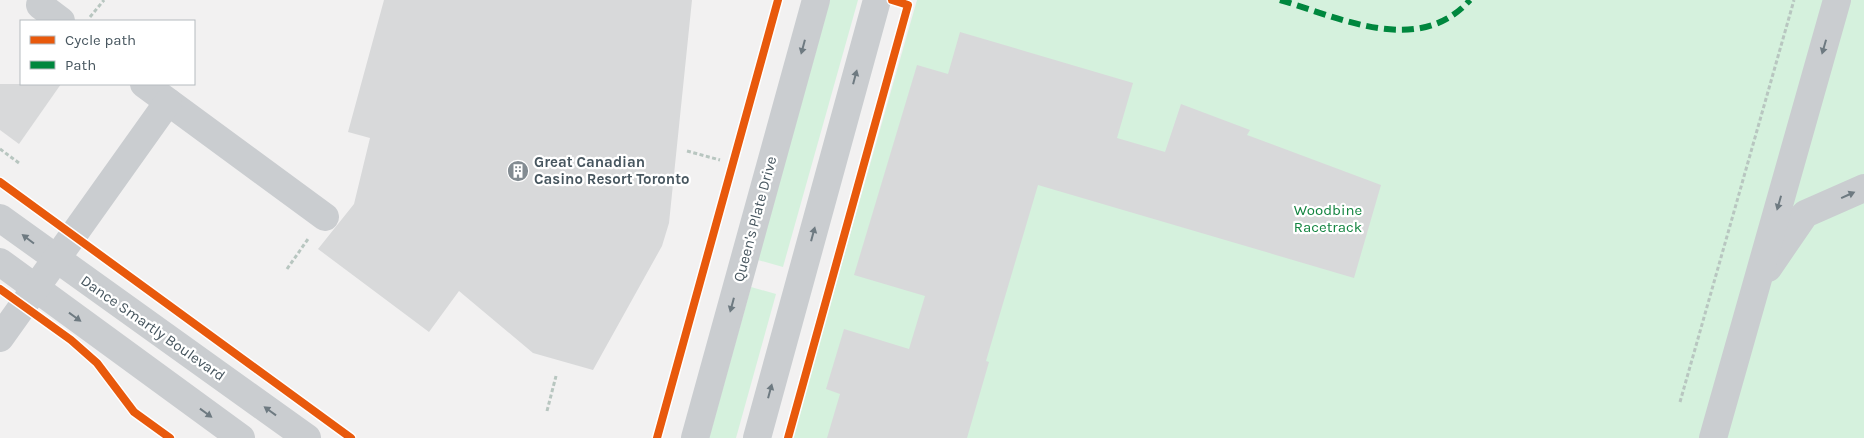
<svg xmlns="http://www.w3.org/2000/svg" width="1864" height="438" font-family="Karla,sans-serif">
	<rect width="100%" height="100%" fill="#f2f1f1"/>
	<g fill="#d5f1dd">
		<path d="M 830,0 L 858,0 L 783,267 L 758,260 Z"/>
		<path d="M 917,0 L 1864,0 L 1864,438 L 792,438 Z"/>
		<path d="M 751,287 L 776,294 L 736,438 L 709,438 Z"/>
	</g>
	<g fill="#d8d9da">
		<path d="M 384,0 L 692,0 L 669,223 L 662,246 L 593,370 L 533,353 L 459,291 L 429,332 L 318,249 L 354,204 L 370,138 L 348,132 Z"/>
		<path d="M 960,32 L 1133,83 L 1117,138 L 1165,152 L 1181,104 L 1250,130 L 1247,135 L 1381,185 L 1354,278 L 1038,185 L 986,361 L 989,362 L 967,438 L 827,438 L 840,394 L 826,389 L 844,329 L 909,349 L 925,296 L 854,275 L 917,65 L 948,74 Z"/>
		<path d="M 0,84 L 61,84 L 19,144 L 0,130 Z"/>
	</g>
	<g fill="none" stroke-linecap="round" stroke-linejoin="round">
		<g stroke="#b8c6c0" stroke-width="3" stroke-dasharray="4 2.5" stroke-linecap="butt">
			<path d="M 90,17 L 104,0"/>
			<path d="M 0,149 L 19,163"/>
			<path d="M 687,151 L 720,160"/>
			<path d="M 287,269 L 308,239"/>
			<path d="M 1680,402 L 1794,0"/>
			<path d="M 547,411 L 556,376"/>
		</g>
		<g stroke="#cacdd0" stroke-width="28">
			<path d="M 40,5 L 61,21"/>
			<path d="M 144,84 L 325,217"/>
			<path d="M 0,218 L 307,438"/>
			<path d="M 0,262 L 241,438"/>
			<path d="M 1768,268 L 1805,214 L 1864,188"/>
			<path d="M 0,338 L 168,102"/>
			<path d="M 695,438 L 816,0"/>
			<path d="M 757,438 L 877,0"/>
			<path d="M 1713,438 L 1837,0"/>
		</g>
		<path stroke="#00873e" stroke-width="6" stroke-dasharray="12 6" stroke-linecap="butt" d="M 1280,0 C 1341,18 1419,57 1470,0"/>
		<g stroke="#fff" stroke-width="11">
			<g id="cycleway">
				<path d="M 0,182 L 351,438"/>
				<path d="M 0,289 L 71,340 L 97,363 L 134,412 L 170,438"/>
				<path d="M 657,438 L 778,0"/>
				<path d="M 788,438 L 908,5 L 892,0"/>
			</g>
		</g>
		<use href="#cycleway" stroke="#e8590c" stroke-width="8"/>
	</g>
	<defs><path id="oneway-solid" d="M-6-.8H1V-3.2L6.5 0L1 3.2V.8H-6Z" transform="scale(1.25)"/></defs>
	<g fill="#6e7a81">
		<use href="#oneway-solid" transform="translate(803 47) rotate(105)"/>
		<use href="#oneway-solid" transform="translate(1824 47) rotate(106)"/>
		<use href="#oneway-solid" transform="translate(855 77) rotate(-75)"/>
		<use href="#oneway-solid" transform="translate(1848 195) rotate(-24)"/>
		<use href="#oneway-solid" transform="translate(1779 203) rotate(106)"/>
		<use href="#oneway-solid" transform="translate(813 234) rotate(-75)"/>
		<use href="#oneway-solid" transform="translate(28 239) rotate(-143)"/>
		<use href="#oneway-solid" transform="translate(732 305) rotate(105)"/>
		<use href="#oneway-solid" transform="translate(75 317) rotate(36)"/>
		<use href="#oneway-solid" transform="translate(770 391) rotate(-75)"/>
		<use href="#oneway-solid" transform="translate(270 411) rotate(-144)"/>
		<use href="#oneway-solid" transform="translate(206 413) rotate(36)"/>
	</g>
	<defs>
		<g id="building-disc" transform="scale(1.125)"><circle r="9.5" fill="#838c92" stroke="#fff"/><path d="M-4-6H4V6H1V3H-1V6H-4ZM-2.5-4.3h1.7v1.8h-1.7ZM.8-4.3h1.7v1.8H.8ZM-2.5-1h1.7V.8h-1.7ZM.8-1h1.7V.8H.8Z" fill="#fff"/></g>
	</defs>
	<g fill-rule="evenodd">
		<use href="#building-disc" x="518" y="171"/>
	</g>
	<g text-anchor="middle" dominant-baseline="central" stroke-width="4.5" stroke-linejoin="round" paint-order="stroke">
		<g font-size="15" font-weight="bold" fill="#47565f" stroke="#fff" text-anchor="start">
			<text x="534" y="162">Great Canadian<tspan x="534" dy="17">Casino Resort Toronto</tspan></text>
		</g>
		<g font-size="15" fill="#138440" stroke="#fff">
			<text x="1328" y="210">Woodbine<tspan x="1328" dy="17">Racetrack</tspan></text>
		</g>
		<g font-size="15" fill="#47565f" stroke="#fff">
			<text transform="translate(755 219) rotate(-75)">Queen's Plate Drive</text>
			<text transform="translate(153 328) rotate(35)">Dance Smartly Boulevard</text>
		</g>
	</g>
	<rect x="20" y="20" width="175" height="65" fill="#ffffff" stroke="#b5bbbf"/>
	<rect x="30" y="36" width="25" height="8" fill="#e8590c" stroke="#b5bbbf"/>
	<text x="65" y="45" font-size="15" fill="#47565f">Cycle path</text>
	<rect x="30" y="61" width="25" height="8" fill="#00873e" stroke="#b5bbbf"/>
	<text x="65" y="70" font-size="15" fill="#47565f">Path</text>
</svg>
